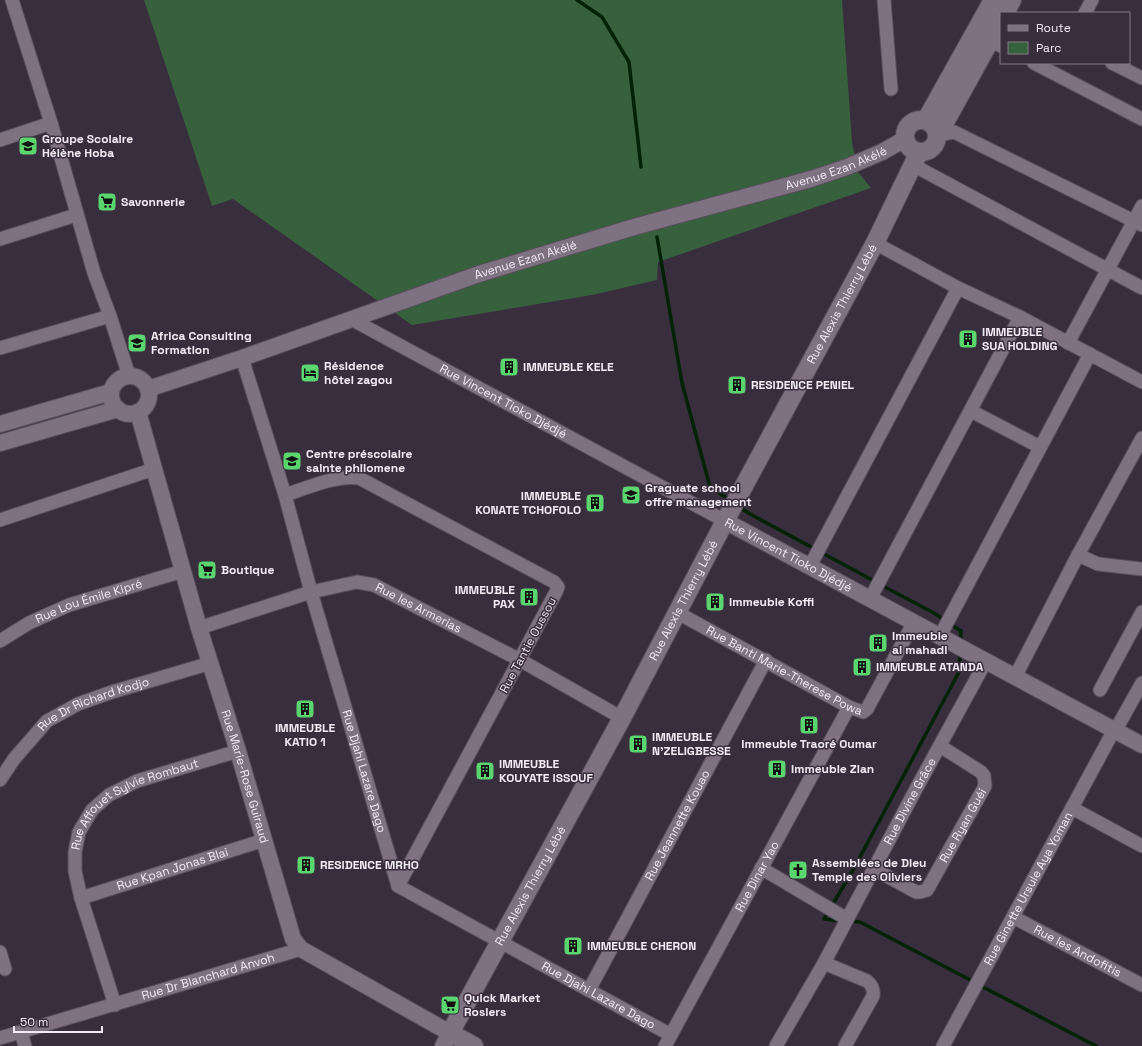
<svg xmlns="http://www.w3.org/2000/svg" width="1142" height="1046" font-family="'Space Grotesk',sans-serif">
	<rect width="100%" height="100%" fill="#392e3e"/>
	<path fill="#37613c" d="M 144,0 L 842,0 L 852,142 L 858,172 L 871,188 L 658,262 L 657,280 L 592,295 L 412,325 L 233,199 L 212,206 Z"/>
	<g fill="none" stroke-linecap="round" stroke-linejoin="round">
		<g stroke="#002305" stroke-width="3.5">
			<path d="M 577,0 L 602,17 L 629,62 L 641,167"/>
			<path d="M 657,237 L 682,383 L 710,487 L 731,501"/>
			<path d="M 739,507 L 750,514 L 876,582"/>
			<path d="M 881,585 L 934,613 L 961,631 L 961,642"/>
			<path d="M 841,921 L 824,919 L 853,870 L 959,672 L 960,652"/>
			<path d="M 849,921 L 860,922 L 974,982"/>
			<path d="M 979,985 L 1096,1046"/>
		</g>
		<g stroke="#574d5a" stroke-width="15">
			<g id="minor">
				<path d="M 12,0 L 51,123 L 94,273 L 110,316 L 129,376"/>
				<path d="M 884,0 L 891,89"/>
				<path d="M 1085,13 L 1092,0"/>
				<path d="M 990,40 L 1001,46"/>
				<path d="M 1034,63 L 1142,119"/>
				<path d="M 1112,63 L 1142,78"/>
				<path d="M 938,135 L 954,132 L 1142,225"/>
				<path d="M 0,140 L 51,123"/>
				<path d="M 913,165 L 1142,288"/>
				<path d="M 0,239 L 76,215"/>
				<path d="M 875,243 L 958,288 L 1020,317 L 1142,382"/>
				<path id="s1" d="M 351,319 L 725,521"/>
				<path d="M 1068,343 L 1142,206"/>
				<path d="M 0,348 L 110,316"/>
				<path id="s2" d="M 242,358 L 285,495 L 311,592 L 398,886 L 671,1035"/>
				<path d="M 971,411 L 1040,447"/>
				<path d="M 285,495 C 308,488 334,475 359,478 L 554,582 L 558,587 L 556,592 L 398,886"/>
				<path d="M 0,520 L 154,469"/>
				<path d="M 1078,555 L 1098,564 L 1142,569"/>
				<path d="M 810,566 L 958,288"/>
				<path d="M 870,599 L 1020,317"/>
				<path id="s3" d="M 678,613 L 849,707 L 863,712 L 867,709 L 914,622"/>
				<path id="s4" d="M 199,628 L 311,592 L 357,582 L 374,585 L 520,660 L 622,718"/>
				<path d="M 940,636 L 1090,354"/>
				<path id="s5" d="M 0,641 L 29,623 L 69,605 L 183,571"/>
				<path d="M 1015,677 L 1078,555 L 1142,438"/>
				<path d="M 1100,690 L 1142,612"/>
				<path id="s6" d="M 0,780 L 14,759 L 47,721 L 78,704 L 112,692 L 211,663"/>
				<path d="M 1072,808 L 1142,846"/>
				<path d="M 761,868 L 847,919"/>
				<path id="s7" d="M 874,869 L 916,892 L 920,892 L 927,890 L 985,786 L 984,776 L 981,772 L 940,746"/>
				<path id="s8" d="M 81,898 L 264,840"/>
				<path id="s9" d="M 1013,917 L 1142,985"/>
				<path d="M 0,952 L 5,969"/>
				<path d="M 824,963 L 867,981 C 872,985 874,989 873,996 L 845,1046"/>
				<path id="s10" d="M 589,990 L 766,660"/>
				<path id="s11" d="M 115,1005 L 81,898 L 75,871 L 75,852 L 79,832 L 92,810 L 109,795 L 137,781 L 238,751"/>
				<path d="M 21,1032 L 25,1046"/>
				<path id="s12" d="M 0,1038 L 301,949"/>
				<path id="s13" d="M 665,1046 L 849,707"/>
				<path id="s14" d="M 776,1046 L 824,963 L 916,789 L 986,661"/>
				<path id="s15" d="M 943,1046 L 1114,730 L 1119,724 L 1142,683"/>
			</g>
		</g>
		<g stroke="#574d5a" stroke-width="18">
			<g id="tertiary">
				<circle cx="130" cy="395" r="19"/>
				<path id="s16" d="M 148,389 L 242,358 L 479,274 L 634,227 L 811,179 L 847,167 L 882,152 L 905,139"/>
				<path id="s17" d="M 138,412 L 199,628 L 238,751 L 293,939 L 301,949 L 450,1033 L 443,1046"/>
				<path d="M 0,424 L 111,392"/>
				<path d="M 0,443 L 118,409"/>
				<path id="s18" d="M 725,521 L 1142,745"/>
			</g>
		</g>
		<g stroke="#574d5a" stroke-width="20">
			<g id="secondary">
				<path d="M 1005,13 L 1012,0"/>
				<circle cx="921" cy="136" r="16"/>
				<path d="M 926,120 L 993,0"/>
				<path d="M 938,135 L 1001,21"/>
				<path id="s19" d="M 474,1046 L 450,1033 L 622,718 L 725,521 L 875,243 L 919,152"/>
			</g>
		</g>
		<use href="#minor" stroke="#7d7182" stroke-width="13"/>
		<use href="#tertiary" stroke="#7d7182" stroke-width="16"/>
		<use href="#secondary" stroke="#7d7182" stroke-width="18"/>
	</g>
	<defs>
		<g id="school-square" transform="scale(1)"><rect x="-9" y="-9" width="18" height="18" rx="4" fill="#5bd56e" stroke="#392e3e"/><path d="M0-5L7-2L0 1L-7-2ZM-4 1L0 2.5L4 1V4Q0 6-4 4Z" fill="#111"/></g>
		<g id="supermarket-square" transform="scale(1)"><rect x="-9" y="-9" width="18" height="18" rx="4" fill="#5bd56e" stroke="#392e3e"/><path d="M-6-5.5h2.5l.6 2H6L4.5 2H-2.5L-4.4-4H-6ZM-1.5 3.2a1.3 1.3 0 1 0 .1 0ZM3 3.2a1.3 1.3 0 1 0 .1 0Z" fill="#111"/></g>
		<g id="building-square" transform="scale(1)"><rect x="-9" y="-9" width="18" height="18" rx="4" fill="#5bd56e" stroke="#392e3e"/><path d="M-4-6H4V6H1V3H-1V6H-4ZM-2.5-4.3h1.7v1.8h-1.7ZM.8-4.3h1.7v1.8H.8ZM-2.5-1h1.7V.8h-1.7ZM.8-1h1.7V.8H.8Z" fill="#111"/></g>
		<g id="university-square" transform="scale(1)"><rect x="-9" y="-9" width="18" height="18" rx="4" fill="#5bd56e" stroke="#392e3e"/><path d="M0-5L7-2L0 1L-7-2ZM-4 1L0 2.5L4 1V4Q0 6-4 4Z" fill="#111"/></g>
		<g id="hotel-square" transform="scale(1)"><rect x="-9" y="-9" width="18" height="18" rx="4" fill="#5bd56e" stroke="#392e3e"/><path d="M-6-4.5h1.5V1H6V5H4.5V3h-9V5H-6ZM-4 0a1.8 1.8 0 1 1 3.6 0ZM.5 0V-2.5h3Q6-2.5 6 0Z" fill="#111"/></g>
		<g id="church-square" transform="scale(1)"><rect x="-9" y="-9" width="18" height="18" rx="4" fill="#5bd56e" stroke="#392e3e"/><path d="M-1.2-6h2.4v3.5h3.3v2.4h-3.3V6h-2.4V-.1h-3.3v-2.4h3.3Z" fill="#111"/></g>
	</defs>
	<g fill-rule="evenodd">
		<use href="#school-square" x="28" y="146"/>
		<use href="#supermarket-square" x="107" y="202"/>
		<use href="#building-square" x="968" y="339"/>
		<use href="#university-square" x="137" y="343"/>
		<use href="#building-square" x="509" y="367"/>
		<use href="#hotel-square" x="310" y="373"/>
		<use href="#building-square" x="737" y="385"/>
		<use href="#school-square" x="292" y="461"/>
		<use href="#university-square" x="631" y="495"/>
		<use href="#building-square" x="595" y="503"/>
		<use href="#supermarket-square" x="207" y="570"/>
		<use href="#building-square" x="529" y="597"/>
		<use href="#building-square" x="715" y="602"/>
		<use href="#building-square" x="878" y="643"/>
		<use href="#building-square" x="862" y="667"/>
		<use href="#building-square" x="305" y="709"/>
		<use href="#building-square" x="809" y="725"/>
		<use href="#building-square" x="638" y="744"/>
		<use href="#building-square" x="777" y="769"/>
		<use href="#building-square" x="485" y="771"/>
		<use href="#building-square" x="306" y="865"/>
		<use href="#church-square" x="798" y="870"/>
		<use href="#building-square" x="573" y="946"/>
		<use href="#supermarket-square" x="450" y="1005"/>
	</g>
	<g text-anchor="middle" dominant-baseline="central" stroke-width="3" stroke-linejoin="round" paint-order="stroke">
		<g font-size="12" font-weight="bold" fill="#f2ebf5" stroke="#392e3e" text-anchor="start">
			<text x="42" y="139">Groupe Scolaire<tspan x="42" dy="14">Hélène Hoba</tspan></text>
			<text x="121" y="202">Savonnerie</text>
			<text x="982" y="332">IMMEUBLE<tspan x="982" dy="14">SUA HOLDING</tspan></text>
			<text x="151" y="336">Africa Consulting<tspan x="151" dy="14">Formation</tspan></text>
			<text x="324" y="366">Résidence<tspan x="324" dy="14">hôtel zagou</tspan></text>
			<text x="523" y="367">IMMEUBLE KELE</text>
			<text x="751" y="385">RESIDENCE PENIEL</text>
			<text x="306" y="454">Centre préscolaire<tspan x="306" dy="14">sainte philomene</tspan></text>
			<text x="645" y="488">Graguate school<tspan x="645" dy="14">offre management</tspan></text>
			<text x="581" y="496" text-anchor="end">IMMEUBLE<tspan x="581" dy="14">KONATE TCHOFOLO</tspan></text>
			<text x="221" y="570">Boutique</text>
			<text x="515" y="590" text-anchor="end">IMMEUBLE<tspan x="515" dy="14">PAX</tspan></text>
			<text x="729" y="602">Immeuble Koffi</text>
			<text x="892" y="636">Immeuble<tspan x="892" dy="14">al mahadi</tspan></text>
			<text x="876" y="667">IMMEUBLE ATANDA</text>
			<text x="305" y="728" text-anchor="middle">IMMEUBLE<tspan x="305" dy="14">KATIO 1</tspan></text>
			<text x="652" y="737">IMMEUBLE<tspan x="652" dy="14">N'ZELIGBESSE</tspan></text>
			<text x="809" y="744" text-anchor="middle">Immeuble Traoré Oumar</text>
			<text x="499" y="764">IMMEUBLE<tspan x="499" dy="14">KOUYATE ISSOUF</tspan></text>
			<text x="791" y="769">Immeuble Zian</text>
			<text x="812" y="863">Assemblées de Dieu<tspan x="812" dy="14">Temple des Oliviers</tspan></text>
			<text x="320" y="865">RESIDENCE MRHO</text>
			<text x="587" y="946">IMMEUBLE CHERON</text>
			<text x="464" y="998">Quick Market<tspan x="464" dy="14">Rosiers</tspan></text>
		</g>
		<g font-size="12" fill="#f2ebf5" stroke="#392e3e">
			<text stroke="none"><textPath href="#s16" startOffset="723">Avenue Ezan Akélé</textPath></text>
			<text stroke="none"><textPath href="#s16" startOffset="399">Avenue Ezan Akélé</textPath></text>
			<text stroke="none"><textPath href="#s19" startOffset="855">Rue Alexis Thierry Lébé</textPath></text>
			<text stroke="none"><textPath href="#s1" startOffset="173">Rue Vincent Tioko Djédjé</textPath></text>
			<text stroke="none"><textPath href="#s18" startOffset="72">Rue Vincent Tioko Djédjé</textPath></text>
			<text stroke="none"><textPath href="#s19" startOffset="519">Rue Alexis Thierry Lébé</textPath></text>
			<text stroke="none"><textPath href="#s5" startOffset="98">Rue Lou Émile Kipré</textPath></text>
			<text stroke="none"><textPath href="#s4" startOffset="232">Rue les Armerias</textPath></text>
			<text transform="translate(528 645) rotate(-62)">Rue Tantie Oussou</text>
			<text stroke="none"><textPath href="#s3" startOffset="121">Rue Banti Marie-Therese Powa</textPath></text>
			<text stroke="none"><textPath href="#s6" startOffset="125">Rue Dr Richard Kodjo</textPath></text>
			<text stroke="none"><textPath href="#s2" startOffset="431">Rue Djahi Lazare Dago</textPath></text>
			<text stroke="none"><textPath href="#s17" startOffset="380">Rue Marie-Rose Guiraud</textPath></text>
			<text stroke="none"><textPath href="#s14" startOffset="279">Rue Divine Grâce</textPath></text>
			<text stroke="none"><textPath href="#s11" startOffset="242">Rue Affouet Sylvie Rombaut</textPath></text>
			<text stroke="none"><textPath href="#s10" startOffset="187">Rue Jeannette Kouao</textPath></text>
			<text stroke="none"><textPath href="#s7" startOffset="133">Rue Ryan Guéi</textPath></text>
			<text stroke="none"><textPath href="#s8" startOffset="96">Rue Kpan Jonas Blai</textPath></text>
			<text stroke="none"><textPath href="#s13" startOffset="193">Rue Dinar Yao</textPath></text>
			<text stroke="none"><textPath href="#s19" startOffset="195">Rue Alexis Thierry Lébé</textPath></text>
			<text stroke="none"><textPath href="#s15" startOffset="179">Rue Ginette Ursule Aya Yoman</textPath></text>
			<text stroke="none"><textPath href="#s9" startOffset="73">Rue les Andofitis</textPath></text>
			<text stroke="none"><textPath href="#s12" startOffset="217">Rue Dr Blanchard Anvoh</textPath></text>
			<text stroke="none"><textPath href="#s2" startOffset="779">Rue Djahi Lazare Dago</textPath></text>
		</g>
	</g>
	<rect x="1000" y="12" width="130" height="52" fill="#392e3e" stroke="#837a87"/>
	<rect x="1008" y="25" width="20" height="6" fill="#7d7182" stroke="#837a87"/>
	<text x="1036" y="32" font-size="12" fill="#f2ebf5">Route</text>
	<rect x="1008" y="42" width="20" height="12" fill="#37613c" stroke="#837a87"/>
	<text x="1036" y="52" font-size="12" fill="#f2ebf5">Parc</text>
	<path d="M14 1026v6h88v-6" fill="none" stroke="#f2ebf5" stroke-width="2"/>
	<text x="20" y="1026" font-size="12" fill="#f2ebf5" stroke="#392e3e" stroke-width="3" paint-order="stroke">50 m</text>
</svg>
